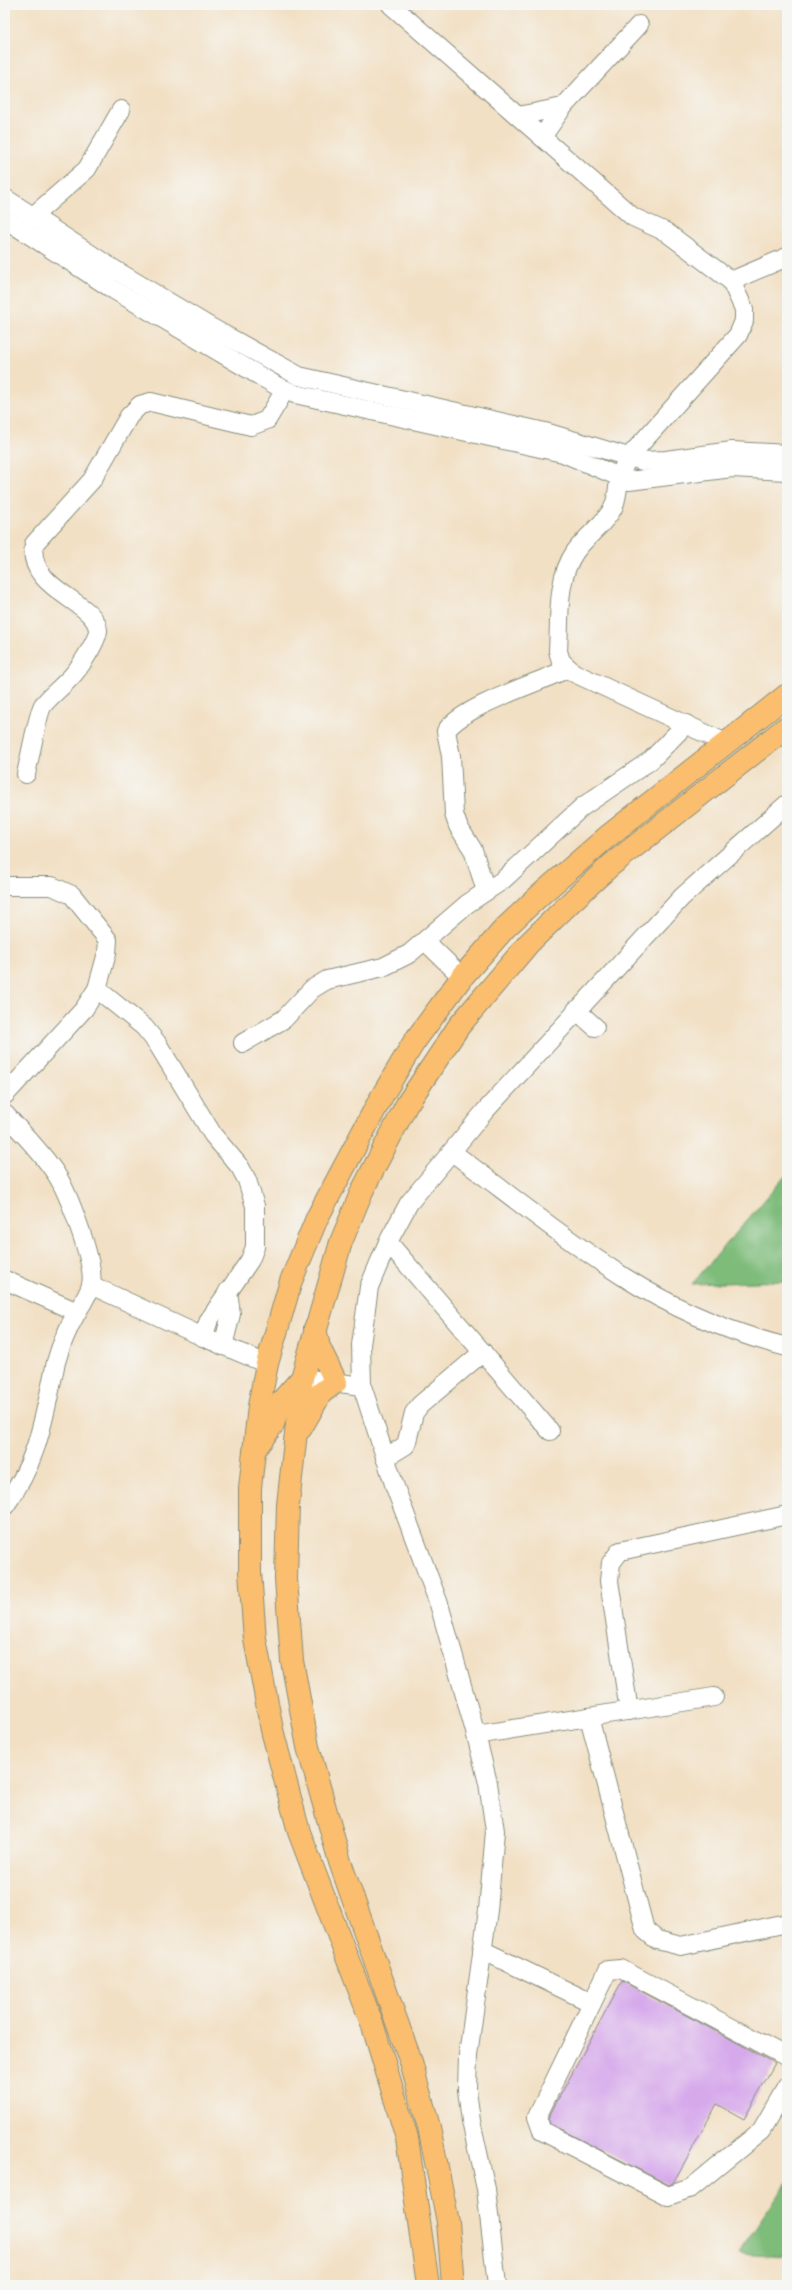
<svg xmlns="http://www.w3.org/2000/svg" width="792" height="2290" font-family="Caveat,sans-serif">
	<rect width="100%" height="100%" fill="#f6f6f2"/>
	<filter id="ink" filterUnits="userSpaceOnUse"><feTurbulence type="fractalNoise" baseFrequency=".025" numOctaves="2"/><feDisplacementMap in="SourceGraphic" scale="8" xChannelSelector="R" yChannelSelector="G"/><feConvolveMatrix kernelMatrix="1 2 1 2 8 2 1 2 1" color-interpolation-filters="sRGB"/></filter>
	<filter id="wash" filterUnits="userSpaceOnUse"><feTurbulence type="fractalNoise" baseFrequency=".012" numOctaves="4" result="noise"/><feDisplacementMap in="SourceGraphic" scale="16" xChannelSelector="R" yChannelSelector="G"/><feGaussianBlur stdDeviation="0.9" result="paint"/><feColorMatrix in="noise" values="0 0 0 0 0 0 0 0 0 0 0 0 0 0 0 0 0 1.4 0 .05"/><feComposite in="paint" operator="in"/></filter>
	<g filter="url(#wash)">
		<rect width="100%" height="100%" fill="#f2e0c5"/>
		<g fill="#7ebc7a" stroke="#4e7c57">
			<path d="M 787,1174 L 787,1281 L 692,1284 Z"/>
			<path d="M 787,2182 L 787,2257 L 738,2254 Z"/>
		</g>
		<g id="blocks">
			<path fill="#d6a9eb" d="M 622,1981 L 775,2063 L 744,2119 L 717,2104 L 673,2183 L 669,2185 L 550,2124 L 548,2118 Z"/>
		</g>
	</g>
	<g filter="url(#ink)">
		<use href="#blocks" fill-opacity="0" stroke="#888e7c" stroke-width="1"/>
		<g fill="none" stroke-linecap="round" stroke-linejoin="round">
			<g stroke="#888e7c" stroke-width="20">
				<g id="minor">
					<path d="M 391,5 L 633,217 L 666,232 L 731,281 L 744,309 L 744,321 L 738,335 L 628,458 C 625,464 621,471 620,478 C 617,488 618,497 613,508 C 604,525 586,536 575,552 C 556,579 560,620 558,651 L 561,661 L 574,673 L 726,743"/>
					<path d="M 518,116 L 563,107"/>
					<path d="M 542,137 L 563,107 L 639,25"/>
					<path d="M 5,198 L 112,268 L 212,328 L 299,376 L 549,433 L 642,461 L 666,460 L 732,451 L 787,454"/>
					<path d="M 33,216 L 87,169 L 121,110"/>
					<path d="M 5,219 L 114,290 L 277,386 L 295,394 L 563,453 L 629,481 L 732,468 L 787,471"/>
					<path d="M 731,281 L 787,257"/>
					<path d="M 26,774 C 29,762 38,712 43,705 C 51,695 62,687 71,677 C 79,669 98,640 98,630 C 96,601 26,590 34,544 L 92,480 L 129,416 L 140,405 L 151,402 L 251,426 L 267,420 L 285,390"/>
					<path d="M 5,886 L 52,886 L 72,895 L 108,940 L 107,953 L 97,989 L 144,1027 L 157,1043 L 213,1135 L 240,1167 L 247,1180 L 255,1206 L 255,1247 L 250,1260 L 209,1320 L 203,1337"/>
					<path d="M 486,891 L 473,850 L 458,826 L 454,814 L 451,756 L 446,731 C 463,706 538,683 567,669"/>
					<path d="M 425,941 L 462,977"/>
					<path d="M 576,1010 L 595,1027"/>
					<path d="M 243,1043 L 284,1019 L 312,989 L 327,980 L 383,967 L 409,954 L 467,904 L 503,880 L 582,807 L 651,760 L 686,724"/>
					<path d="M 5,1095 L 84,1009 L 97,989"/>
					<path d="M 5,1114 C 23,1134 42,1152 56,1174 C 68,1192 96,1265 91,1285 C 88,1295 82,1304 77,1312 C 68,1328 61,1344 56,1362 C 44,1416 39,1460 5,1506"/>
					<path d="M 452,1152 C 509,1194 564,1239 624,1277 C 673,1308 731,1333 787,1347"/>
					<path d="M 388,1242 L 550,1431"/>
					<path d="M 5,1280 L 77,1312"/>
					<path d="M 91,1285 L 203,1337 L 267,1364"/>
					<path d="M 223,1346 L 231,1314 L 228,1291"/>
					<path d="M 302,1378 L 362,1386"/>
					<path d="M 385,1458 L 406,1445 L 414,1413 L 420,1405 L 483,1352"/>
					<path d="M 629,1711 L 609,1581 L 611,1563 L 620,1551 L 787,1515"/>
					<path d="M 589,1717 L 645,1930 L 657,1940 L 681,1946 L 787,1923"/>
					<path d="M 476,1735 L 714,1697"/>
					<path d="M 482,1950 L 592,2003"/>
					<path d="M 787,2057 L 621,1969 L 608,1970 L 537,2117 L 542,2131 L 668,2196 L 691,2188 L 761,2131 L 787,2086"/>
					<path d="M 497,2285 L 486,2189 L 471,2121 L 467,2090 L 468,2055 L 488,1910 L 495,1831 L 488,1783 L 476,1735 L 439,1604 L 395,1487 L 362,1386 L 361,1345 L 369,1287 L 388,1242 L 409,1203 L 485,1111 L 682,897 L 787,804"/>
				</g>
			</g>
			<g stroke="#888e7c" stroke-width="24">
				<g id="major">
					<path d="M 301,1428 L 321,1393 L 336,1382 L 319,1347 L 315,1328"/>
					<path d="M 255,1449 L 273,1424 L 280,1403 L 302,1378"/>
					<path d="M 428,2285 L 407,2138 L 372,2023 L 299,1832 L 272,1730 L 255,1639 L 250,1572 L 250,1488 L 259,1406 L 267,1364 L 291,1281 L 317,1218 L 382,1096 L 414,1042 L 462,977 L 505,928 L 539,896 L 607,837 L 787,695"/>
					<path d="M 453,2285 L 448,2222 L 429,2127 L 410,2059 L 340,1862 L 308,1747 L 292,1661 L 286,1579 L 288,1505 L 302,1378 L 341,1242 L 362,1191 L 407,1104 L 459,1026 L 529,943 L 572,901 L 611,865 L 787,727"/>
				</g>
			</g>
			<use href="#minor" stroke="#fff" stroke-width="18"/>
			<use href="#major" stroke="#fabe6e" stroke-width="22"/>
		</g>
	</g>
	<rect width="792" height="2290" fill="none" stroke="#f6f6f2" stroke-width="20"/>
</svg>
